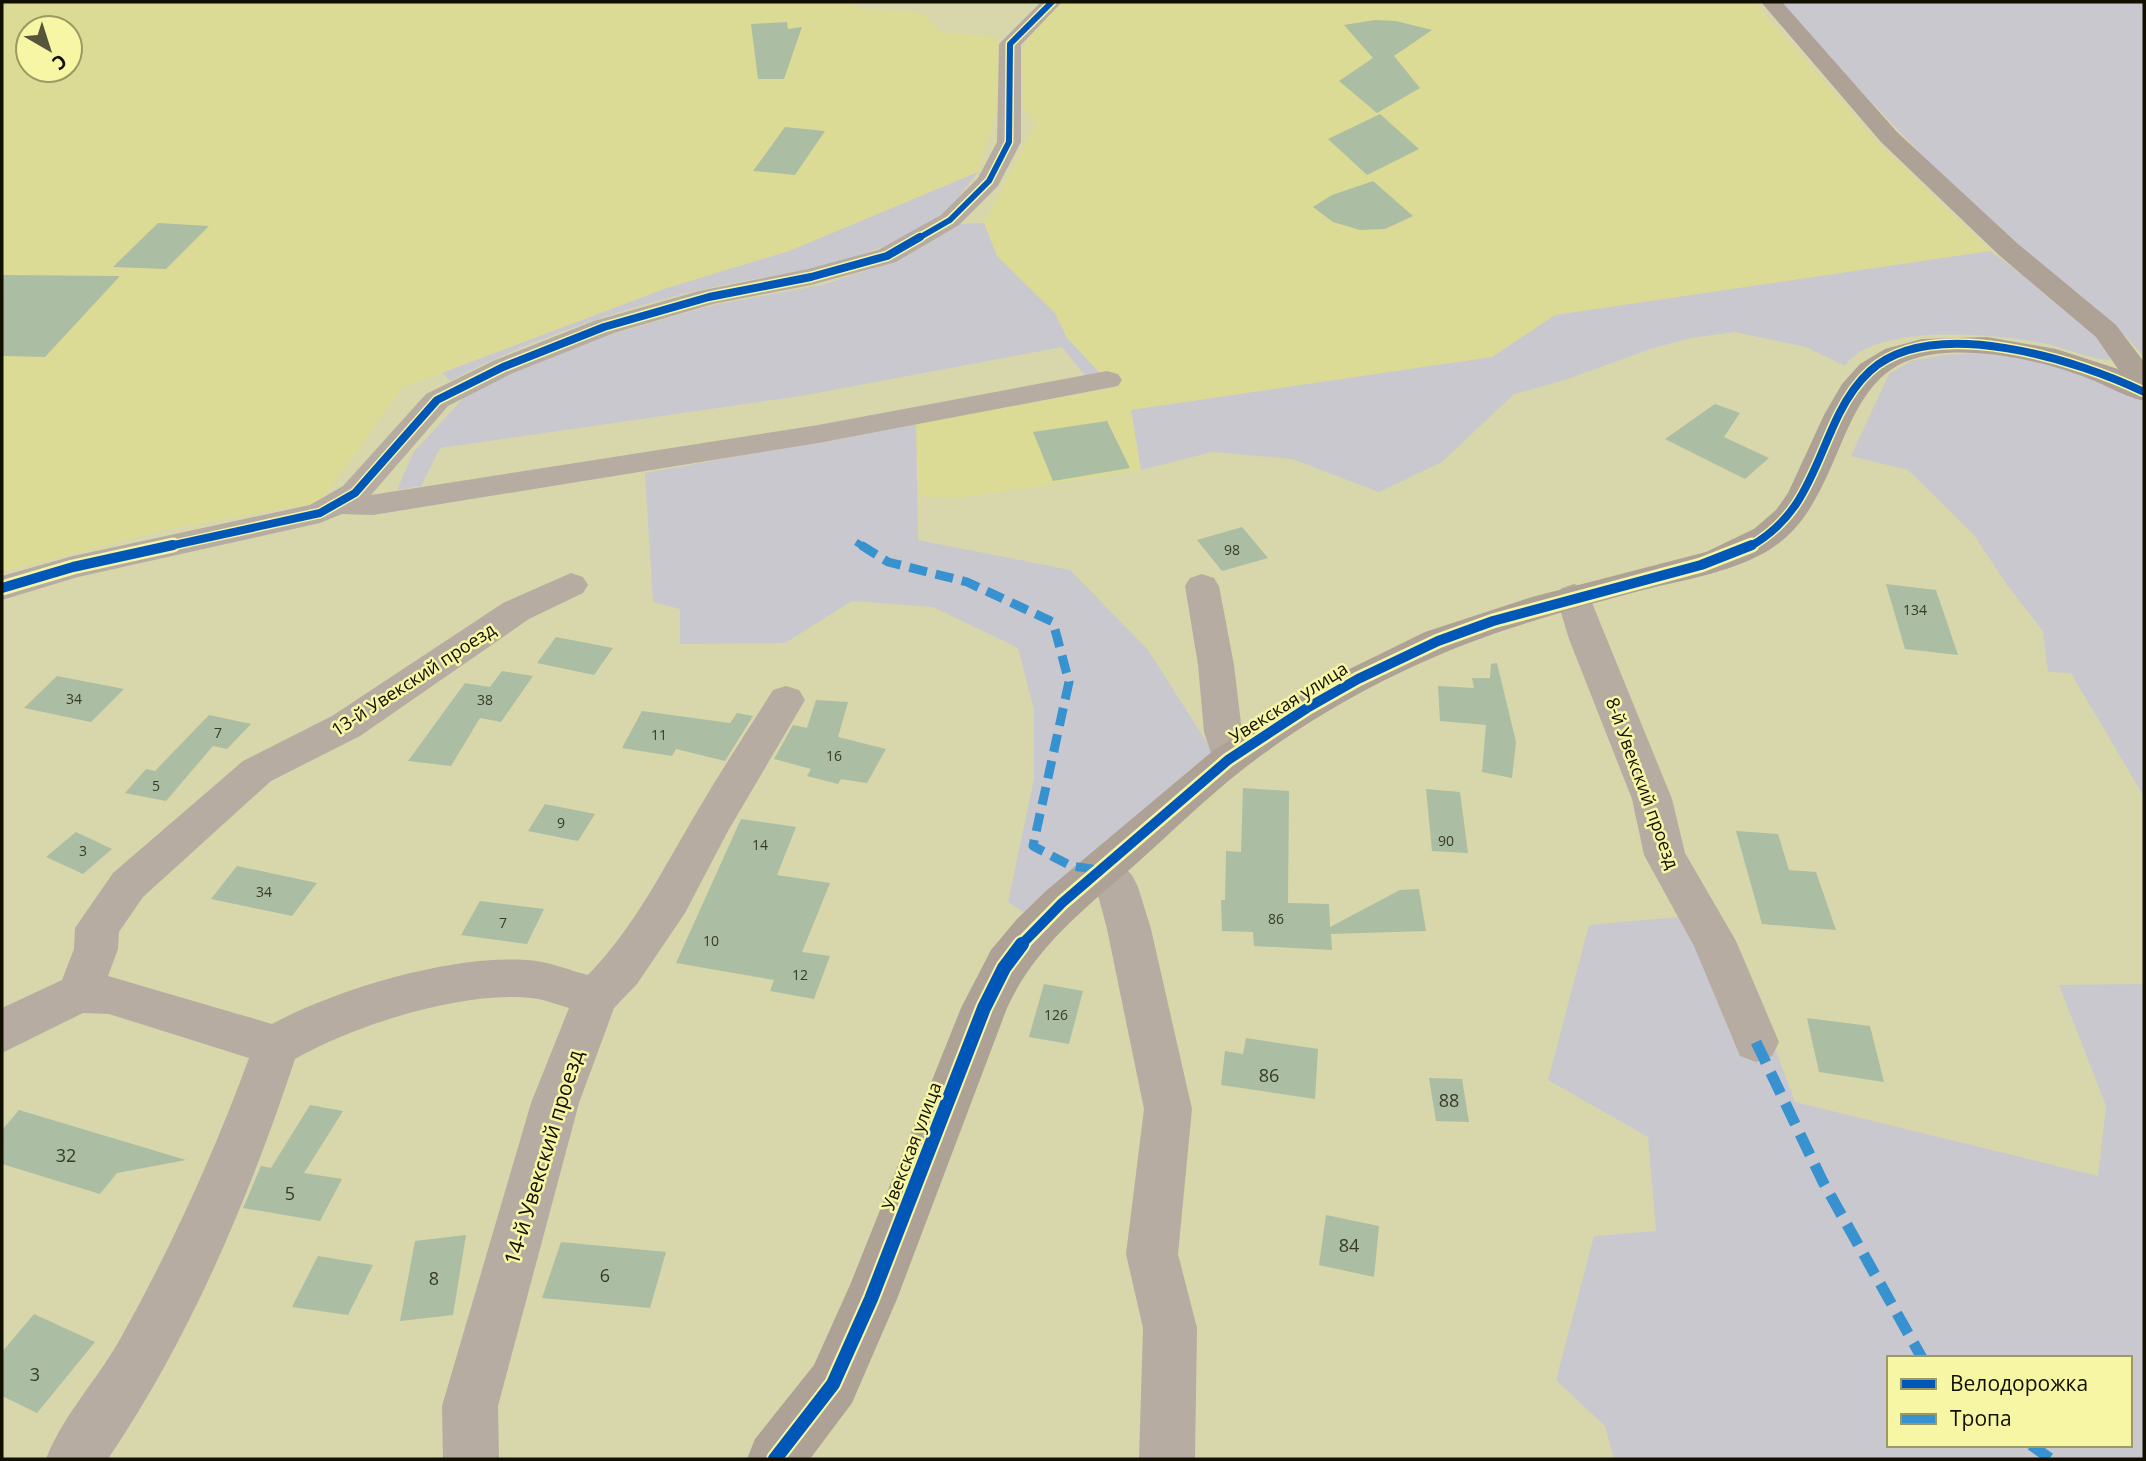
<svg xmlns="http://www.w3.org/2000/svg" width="2146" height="1461" font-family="'Open Sans',sans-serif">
	<rect width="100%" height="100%" fill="#d7d7ab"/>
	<g fill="#dcdb96" fill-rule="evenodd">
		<path d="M 2,2 L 853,2 L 855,8 L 922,13 L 940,32 L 998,37 L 1000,99 L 978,172 L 789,252 L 667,288 L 403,387 L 320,502 L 164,530 L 2,572 ZM 28,28 L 70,28 L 70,70 L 28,70 Z"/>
		<path d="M 1058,2 L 1754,2 L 1872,137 L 1990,251 L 1555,315 L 1492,357 L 1132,410 L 1141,470 L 960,498 L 919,496 L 916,424 L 1113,388 L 1067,338 L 1055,313 L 997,256 L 984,223 L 1036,123 L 1023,107 L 1022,51 L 1033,29 Z"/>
	</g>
	<g fill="#c9c8ce" fill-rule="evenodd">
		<path d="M 1779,2 L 2144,2 L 2144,357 C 2108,313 2060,282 2017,245 C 1931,170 1856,85 1779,2 Z"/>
		<path d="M 978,172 C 966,187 952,208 935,219 C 864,267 785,271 704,289 C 623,308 523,342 450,381 L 442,373 L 667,288 L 789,251 Z"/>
		<path d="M 984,223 L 997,256 L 1055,313 L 1067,338 L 1100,373 L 1085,376 L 1062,347 L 801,396 L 440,448 L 421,486 L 397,490 L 413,453 L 467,394 L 505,375 L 609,335 L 713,305 L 822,285 L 898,260 L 956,224 Z"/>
		<path d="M 1990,251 L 2078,314 L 2110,355 L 2110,360 C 2088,359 2069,349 2047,344 C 2001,334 1874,322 1845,366 L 1806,347 L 1735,332 L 1691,338 L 1653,348 L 1562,381 L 1514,394 L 1442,462 L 1379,492 L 1292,459 L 1212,452 L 1141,470 L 1131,410 L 1492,357 L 1555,315 Z"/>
		<path d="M 1982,353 L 2044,362 L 2096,378 L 2144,402 L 2144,797 L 2071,673 L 2048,672 L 2043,631 L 2007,585 L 1974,535 L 1908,470 L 1851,456 L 1889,374 L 1911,361 L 1943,355 Z"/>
		<path d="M 916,424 L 918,540 L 1070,570 L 1148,650 L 1213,752 L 1025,913 L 1008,902 L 1034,779 L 1034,710 L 1018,648 L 933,607 L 852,601 L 785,643 L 680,644 L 680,609 L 653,602 L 645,473 Z"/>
		<path d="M 1678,917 L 1769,1032 L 1795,1102 L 2098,1176 L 2106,1106 L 2059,985 L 2144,984 L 2144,1459 L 1614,1459 L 1605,1426 L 1556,1380 L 1594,1236 L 1656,1231 L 1648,1137 L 1548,1080 L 1589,925 ZM 1889,1358 L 2130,1358 L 2130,1445 L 1889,1445 Z"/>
	</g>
	<g fill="#abbda3">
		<path d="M 1375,20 L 1396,21 L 1432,30 L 1394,56 L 1420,88 L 1377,113 L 1339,81 L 1373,58 L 1344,25 Z"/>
		<path d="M 787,22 L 788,29 L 802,27 L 784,79 L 758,79 L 751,24 Z"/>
		<path d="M 1380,114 L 1419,149 L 1367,175 L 1328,139 Z"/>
		<path d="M 785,127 L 825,131 L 795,175 L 753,171 Z"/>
		<path d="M 1373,181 L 1413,216 L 1385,229 L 1360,230 L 1333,222 L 1313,207 L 1332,195 Z"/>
		<path d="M 158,223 L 209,226 L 166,269 L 113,267 Z"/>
		<path d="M 2,275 L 120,276 L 45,357 L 2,356 Z"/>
		<path d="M 1715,404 L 1740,413 L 1724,437 L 1769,458 L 1745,479 L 1665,439 Z"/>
		<path d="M 1107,421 L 1130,468 L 1053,481 L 1033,432 Z"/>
		<path d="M 1242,527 L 1268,558 L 1222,571 L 1197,540 Z"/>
		<path d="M 1886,584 L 1936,590 L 1958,655 L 1905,649 Z"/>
		<path d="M 556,637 L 613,648 L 594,675 L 537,663 Z"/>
		<path d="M 1497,663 L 1516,742 L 1512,778 L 1482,772 L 1486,725 L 1440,721 L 1438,686 L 1474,688 L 1472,678 L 1490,678 L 1491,664 Z"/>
		<path d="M 502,671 L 533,676 L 501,722 L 480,718 L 451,766 L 408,761 L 465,683 L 490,687 Z"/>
		<path d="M 57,676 L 124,689 L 91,722 L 24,708 Z"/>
		<path d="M 816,700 L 848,702 L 838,737 L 886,749 L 867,783 L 841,779 L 838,784 L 807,776 L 811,769 L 774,759 L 793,725 L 807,728 Z"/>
		<path d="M 642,711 L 730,723 L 737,713 L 753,716 L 725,761 L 676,749 L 672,756 L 622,748 Z"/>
		<path d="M 209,715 L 251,724 L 227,749 L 213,746 L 166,801 L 125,793 L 146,769 L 155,771 Z"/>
		<path d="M 1243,788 L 1289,791 L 1288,903 L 1329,904 L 1330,927 L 1400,890 L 1419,889 L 1426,931 L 1331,934 L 1332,950 L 1254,946 L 1253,932 L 1222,931 L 1221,900 L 1225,900 L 1226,851 L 1241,852 Z"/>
		<path d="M 1426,789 L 1460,792 L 1468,853 L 1432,851 Z"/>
		<path d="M 545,804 L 595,814 L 578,841 L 528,831 Z"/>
		<path d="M 741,819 L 796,827 L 777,875 L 830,883 L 802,952 L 830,956 L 814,999 L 770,991 L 774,980 L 676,963 Z"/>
		<path d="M 1736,831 L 1778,834 L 1789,870 L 1816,872 L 1836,930 L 1762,924 Z"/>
		<path d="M 76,832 L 112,849 L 83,874 L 46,857 Z"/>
		<path d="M 237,866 L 317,883 L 292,916 L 211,899 Z"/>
		<path d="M 480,901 L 544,909 L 527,944 L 461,935 Z"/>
		<path d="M 1044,984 L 1083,991 L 1069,1044 L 1029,1037 Z"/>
		<path d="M 1807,1018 L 1870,1026 L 1884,1082 L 1819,1072 Z"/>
		<path d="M 1246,1038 L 1318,1049 L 1315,1099 L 1221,1085 L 1225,1051 L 1243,1054 Z"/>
		<path d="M 1429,1078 L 1462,1079 L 1469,1122 L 1436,1121 Z"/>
		<path d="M 310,1105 L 343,1111 L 304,1173 L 342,1179 L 320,1221 L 243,1208 L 261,1166 L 271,1168 Z"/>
		<path d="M 19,1110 L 186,1160 L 117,1173 L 100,1194 L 2,1164 L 2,1130 Z"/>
		<path d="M 1326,1215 L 1379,1226 L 1374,1277 L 1319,1265 Z"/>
		<path d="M 466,1235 L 453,1315 L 400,1321 L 415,1241 Z"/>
		<path d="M 561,1242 L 666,1252 L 650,1308 L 542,1298 Z"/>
		<path d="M 318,1256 L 373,1265 L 348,1315 L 292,1307 Z"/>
		<path d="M 34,1314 L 95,1342 L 37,1413 L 2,1396 L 2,1352 Z"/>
	</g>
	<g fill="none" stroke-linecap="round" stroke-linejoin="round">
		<g fill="#b7aca1" fill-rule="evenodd">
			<path d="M 1041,2 L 1062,2 L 1021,45 L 1021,142 L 998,186 L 959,225 L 896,262 L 811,285 L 713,304 L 614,333 L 513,373 L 448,406 L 371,495 L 818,425 L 1107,371 L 1118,374 L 1122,380 L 1118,386 L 818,443 L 373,515 L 342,514 L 320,523 L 78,577 L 2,600 L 2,576 L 73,556 L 310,505 L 343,486 L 426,394 L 493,361 L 594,321 L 699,291 L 808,269 L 878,250 L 941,215 L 978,178 L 997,142 L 999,44 Z"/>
			<path d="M 571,573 L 583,577 L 588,585 L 583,593 L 529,619 L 360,736 L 271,781 L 143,897 L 119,932 L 118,949 L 108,976 L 272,1024 C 339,988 460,952 536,961 C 553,963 571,971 588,975 C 635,927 664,867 698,810 C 722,769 748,730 773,690 L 786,686 L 799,690 L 805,700 L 728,831 L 685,913 L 637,984 L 614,1008 L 579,1103 L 498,1406 L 499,1459 L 443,1459 L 442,1406 L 531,1103 L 569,1008 C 559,1005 548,1001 538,999 C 469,988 354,1025 295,1059 C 249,1198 190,1338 108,1459 L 46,1459 C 62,1417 96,1381 119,1341 C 170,1250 213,1156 249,1058 L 109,1014 L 83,1013 L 2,1053 L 2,1008 L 62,980 L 74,949 L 75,928 L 113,873 L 243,761 L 332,716 L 503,603 Z"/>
			<path d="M 1202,574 L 1214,578 L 1219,586 L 1234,665 L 1242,732 L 1250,758 L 1244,768 L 1230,773 L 1216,768 L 1204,732 L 1198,665 L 1185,586 L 1190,578 Z"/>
			<path d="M 1574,584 L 1586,588 L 1672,799 L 1685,853 L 1736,941 L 1779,1042 L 1772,1056 L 1756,1062 L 1740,1056 L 1694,946 L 1644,855 L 1632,799 L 1569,639 L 1556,596 L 1562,588 Z"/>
			<path d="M 1100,853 L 1115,858 L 1132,875 L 1138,887 L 1151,929 L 1192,1109 L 1178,1254 L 1197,1328 L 1195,1459 L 1139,1459 L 1143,1328 L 1126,1254 L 1144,1109 L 1107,929 L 1098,895 L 1085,882 L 1079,870 L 1085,858 Z"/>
		</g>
		<path fill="#aea195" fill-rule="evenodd" d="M 1761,2 L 1782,2 L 1897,132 L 2018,244 L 2116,325 L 2144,362 L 2144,401 C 2122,396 2101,382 2079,375 C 2033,358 1954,342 1907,361 C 1833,391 1844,509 1764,553 C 1727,573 1684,580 1643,590 C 1598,602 1553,614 1508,629 C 1414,660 1320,709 1242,770 C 1205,799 1172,832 1137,863 C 1087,907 1035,946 1007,1008 L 897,1299 L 852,1403 L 810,1459 L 747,1459 L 755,1439 L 814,1365 L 850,1285 L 961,1008 L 991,950 L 1017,919 L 1047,890 L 1214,750 L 1319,684 L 1425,632 L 1532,597 L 1706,552 L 1754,529 L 1776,510 L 1788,493 L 1824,415 L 1842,384 L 1860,364 L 1885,349 L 1922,339 L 1987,337 L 2056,349 L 2118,369 L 2096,337 L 2000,256 L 1881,142 Z"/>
		<path stroke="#3892d0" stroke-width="7" stroke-dasharray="13 7" stroke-linecap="butt" d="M 856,542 L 864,547"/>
		<path stroke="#3892d0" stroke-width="9" stroke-dasharray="18 9" stroke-linecap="butt" d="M 861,545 L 888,562 L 967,582 L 1053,622 L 1069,682 L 1033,846 L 1071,866 L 1100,870"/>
		<g stroke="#3892d0" stroke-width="11" stroke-dasharray="23 11" stroke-linecap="butt">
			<path d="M 1756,1042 L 1823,1182 L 1922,1358"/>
			<path d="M 2031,1445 L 2051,1459"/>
		</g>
		<g stroke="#f7f6a5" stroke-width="9">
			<path id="cycleway-far3" d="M 917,239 L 950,220 L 989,181 L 1009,142 L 1010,44 L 1052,2"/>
		</g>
		<g stroke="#f7f6a5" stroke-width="11">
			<g id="cycleway-far2">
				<path d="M 165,547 L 320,513 L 355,493 L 437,400 L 503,367 L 604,327 L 709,297 L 811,277 L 887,256 L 920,237"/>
				<path d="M 1749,547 C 1805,516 1813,467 1839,414 C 1847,398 1857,383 1870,371 C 1933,314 2078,360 2144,392"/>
			</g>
		</g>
		<g stroke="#f7f6a5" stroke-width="15">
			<g id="cycleway-far1">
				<path d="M 2,588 L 73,567 L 173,545"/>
				<path d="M 1020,946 L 1062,903 L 1228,760 L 1307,708 L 1358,679 L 1438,641 L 1493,621 L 1701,565 L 1752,545"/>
			</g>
		</g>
		<g stroke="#f7f6a5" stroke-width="18">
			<path id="cycleway" d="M 775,1459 L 833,1384 L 871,1299 L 984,1008 L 1004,968 L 1022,944"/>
		</g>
		<use href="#cycleway-far3" stroke="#0057b8" stroke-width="6"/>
		<use href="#cycleway-far2" stroke="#0057b8" stroke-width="8"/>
		<use href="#cycleway-far1" stroke="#0057b8" stroke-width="10"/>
		<use href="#cycleway" stroke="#0057b8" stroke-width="14"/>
	</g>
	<g text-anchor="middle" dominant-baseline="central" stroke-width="5" stroke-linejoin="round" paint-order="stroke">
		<g font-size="14" fill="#373a29">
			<text x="1232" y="549">98</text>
			<text x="1915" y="609">134</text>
			<text x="74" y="698">34</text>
			<text x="485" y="699">38</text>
			<text x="218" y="732">7</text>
			<text x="659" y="734">11</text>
			<text x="834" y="755">16</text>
			<text x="156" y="785">5</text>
			<text x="561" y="822">9</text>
			<text x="1446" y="840">90</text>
			<text x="760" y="844">14</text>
			<text x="83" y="850">3</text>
			<text x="264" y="891">34</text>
			<text x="1276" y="918">86</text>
			<text x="503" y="922">7</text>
			<text x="711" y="940">10</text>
			<text x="800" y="974">12</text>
			<text x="1056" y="1014">126</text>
		</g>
		<g font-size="18" fill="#100f00" stroke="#f7f6a5">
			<text transform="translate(413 679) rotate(-33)">13-й Увекский проезд</text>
			<text transform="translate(1288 702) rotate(-32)">Увекская улица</text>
			<text transform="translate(1643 783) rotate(70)">8-й Увекский проезд</text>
			<text transform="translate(911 1146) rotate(-69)">Увекская улица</text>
		</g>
		<g font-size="18" fill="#373a29">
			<text x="1269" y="1075">86</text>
			<text x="1449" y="1100">88</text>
			<text x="66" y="1155">32</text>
			<text x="290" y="1193">5</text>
			<text x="1349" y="1245">84</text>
			<text x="605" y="1275">6</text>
			<text x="434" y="1278">8</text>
			<text x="35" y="1374">3</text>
		</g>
		<g font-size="21" fill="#100f00" stroke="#f7f6a5">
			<text transform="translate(543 1157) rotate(-73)">14-й Увекский проезд</text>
		</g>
	</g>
	<rect width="2146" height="1461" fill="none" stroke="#100f00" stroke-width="7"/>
	<rect x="1887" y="1356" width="245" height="91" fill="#f7f6a5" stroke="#9b9a63" stroke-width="2"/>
	<rect x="1901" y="1379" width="35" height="10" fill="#0057b8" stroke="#9b9a63" stroke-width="2"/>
	<text x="1950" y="1391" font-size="21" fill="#100f00">Велодорожка</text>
	<rect x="1901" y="1414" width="35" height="10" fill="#3892d0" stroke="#9b9a63" stroke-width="2"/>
	<text x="1950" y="1426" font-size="21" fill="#100f00">Тропа</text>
	<g transform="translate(49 49) rotate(141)"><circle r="33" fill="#f7f6a5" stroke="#9b9a63" stroke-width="2"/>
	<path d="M0-5L12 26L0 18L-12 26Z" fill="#56553c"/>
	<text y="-10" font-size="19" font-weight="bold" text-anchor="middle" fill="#100f00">С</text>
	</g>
</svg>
